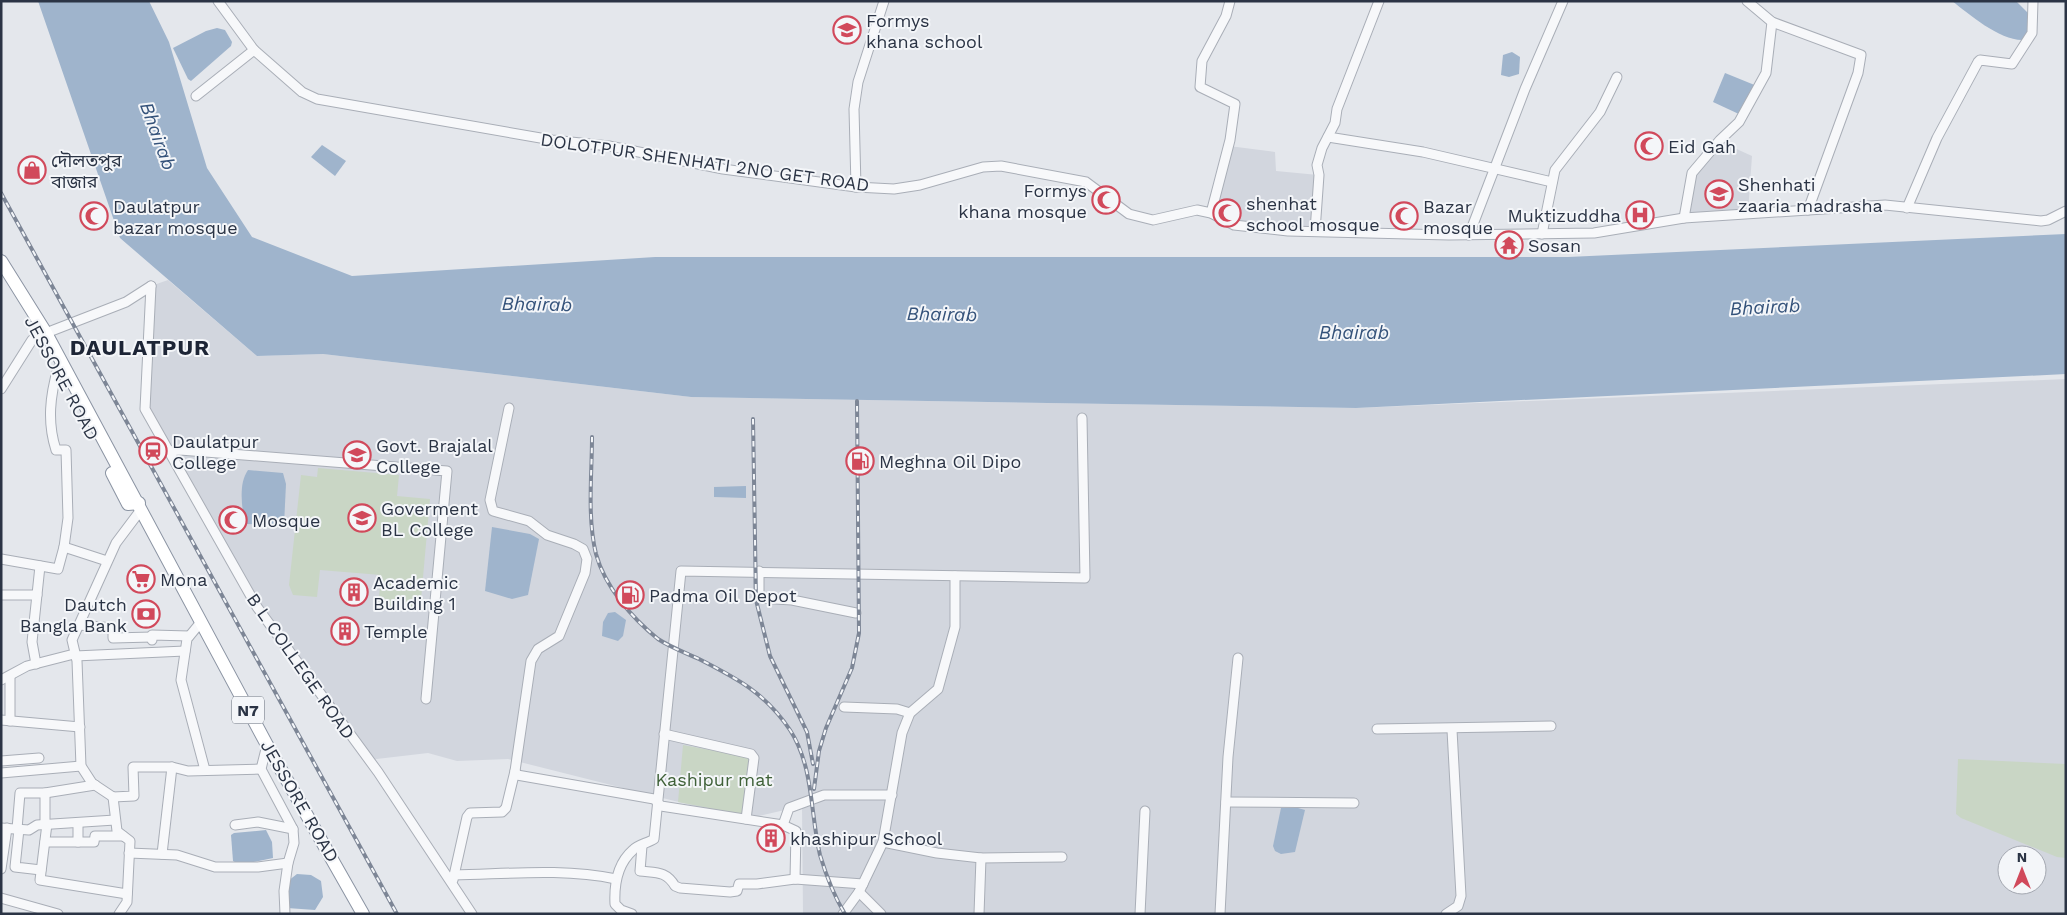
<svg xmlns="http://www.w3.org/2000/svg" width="2067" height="915" font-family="'Work Sans','Noto Sans Bengali',sans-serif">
	<rect width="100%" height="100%" fill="#e4e7ec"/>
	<g fill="#d2d6de" fill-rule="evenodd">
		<path d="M 1719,141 L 1752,156 L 1748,212 L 1687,216 L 1692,177 Z"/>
		<path d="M 1229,146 L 1275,152 L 1276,171 L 1318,175 L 1315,230 L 1236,223 L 1216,212 Z"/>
		<path d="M 168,280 L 257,356 L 323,354 L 691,397 L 1356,408 L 2066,379 L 2066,914 L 803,914 L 802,806 L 746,819 L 508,759 L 457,761 L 428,753 L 368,760 L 281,641 L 145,409 L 151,286 ZM 2007,855 L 2037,855 L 2037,885 L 2007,885 Z"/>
	</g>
	<g fill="#c9d6c5">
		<path d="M 318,468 L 399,475 L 397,496 L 430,499 L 420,611 L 378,608 L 381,575 L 320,570 L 317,597 L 293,595 L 289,585 L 301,475 L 317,477 Z"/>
		<path d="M 683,745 L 749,757 L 752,763 L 744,815 L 678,802 Z"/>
		<path d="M 1958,759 L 2066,764 L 2066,858 L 2057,857 L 1961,818 L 1956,814 Z"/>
	</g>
	<g fill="#9fb4cc">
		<path d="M 38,1 L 149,1 L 169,42 L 207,168 L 252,237 L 352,276 L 655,257 L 1568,257 L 2066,234 L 2066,374 L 1356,408 L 691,397 L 323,354 L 257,356 L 120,238 Z"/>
		<path d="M 1952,1 L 2016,1 L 2028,13 L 2028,32 L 2022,40 C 1999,40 1969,14 1952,1 Z"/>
		<path d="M 217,28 L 225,30 L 232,42 L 231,46 L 191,81 L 188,79 L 173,48 L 206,31 Z"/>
		<path d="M 1512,52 L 1520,57 L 1519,74 L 1509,77 L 1501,75 L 1503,55 Z"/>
		<path d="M 1725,73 L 1757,86 L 1741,115 L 1713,102 Z"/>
		<path d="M 322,145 L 346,161 L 335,176 L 311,157 Z"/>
		<path d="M 248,470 L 283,473 L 286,484 L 284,525 L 245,524 C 242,508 238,484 248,470 Z"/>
		<path d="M 746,486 L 746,498 L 714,497 L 714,487 Z"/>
		<path d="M 492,527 L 530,534 L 539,539 L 528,595 L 512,599 L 485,591 Z"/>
		<path d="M 615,612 L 626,620 L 623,636 L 618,641 L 602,636 L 603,622 L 608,613 Z"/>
		<path d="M 1281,808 L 1298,808 L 1305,810 L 1295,852 L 1281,854 L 1275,851 L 1273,846 Z"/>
		<path d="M 266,830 L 272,842 L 273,858 L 240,865 L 233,861 L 231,835 L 234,833 Z"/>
		<path d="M 297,874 L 311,875 L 321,881 L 323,897 L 315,910 L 287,908 L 288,881 Z"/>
	</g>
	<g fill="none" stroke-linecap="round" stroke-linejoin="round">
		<g stroke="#a9aeb7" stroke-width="11">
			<g id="minor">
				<path d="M 218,1 L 254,50"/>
				<path d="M 1747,1 L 1772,22 L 1861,55 L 1858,73 L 1808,210"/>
				<path d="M 196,96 L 254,50 L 302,92 L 317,99 L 552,140 L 609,146 L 723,169 L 856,187 L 894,189 L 920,185 L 983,167 L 1001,166 L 1086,182 L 1129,214 L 1153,220 L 1197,210 L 1211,213 L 1234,225 L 1288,231 L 1449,235 L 1594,233 L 1684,218 L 1885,205 L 2041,221 L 2048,220 L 2066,211"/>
				<path d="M 1328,137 L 1423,152 L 1552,182"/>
				<path d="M 856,187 L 854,109 L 858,82 L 884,1"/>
				<path d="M 1907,208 L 1937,138 L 1978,62 L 1980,60 L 2012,64 L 2032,33 L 2033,1"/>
				<path d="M 1211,213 L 1230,140 L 1235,104 L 1200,87 L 1202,61 L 1226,16 L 1230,1"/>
				<path d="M 1684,218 L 1692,173 L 1720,140 L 1739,122 L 1766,73 L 1772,22"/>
				<path d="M 1315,231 L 1319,175 L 1317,165 L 1322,148 L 1335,123 L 1337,109 L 1379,1"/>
				<path d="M 1542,234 L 1555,170 L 1600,112 L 1617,77"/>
				<path d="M 1469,235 L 1525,89 L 1563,1"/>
				<path d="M 151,286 L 145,409 L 257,607 L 378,772 L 472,914"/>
				<path d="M 58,368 C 50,396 47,422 56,450 L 66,450 L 68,518 L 64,547"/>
				<path d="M 1,389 L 32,340 L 44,339 L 46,333 L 126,302 L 151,286"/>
				<path d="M 509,408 L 490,500 L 493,511 L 529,521 L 547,535 L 574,544 L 583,549 L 587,559 L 585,573 L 559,636 L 538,649 L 531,661 L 515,771 L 517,775 L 654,799 L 661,806 L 783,825 L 789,808 L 824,795 L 892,795"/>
				<path d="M 170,451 L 180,450 L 447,471 L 426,699"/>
				<path d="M 1,559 L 58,569 L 64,547 L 107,561"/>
				<path d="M 759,571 L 759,598 L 792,600 L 856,613"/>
				<path d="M 1,595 L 37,595"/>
				<path d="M 201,622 L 187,639 L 181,680 L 205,770"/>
				<path d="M 79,625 L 113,628 L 113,638 L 152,637"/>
				<path d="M 152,640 L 152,635 L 189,636"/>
				<path d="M 75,656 L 185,651"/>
				<path d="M 36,664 L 32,642 L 40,566"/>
				<path d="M 1,680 L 27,666 L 74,654"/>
				<path d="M 844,707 L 897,709 L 910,713"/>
				<path d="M 1,720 L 80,727"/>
				<path d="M 10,721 L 10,676"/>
				<path d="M 1377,729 L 1551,726"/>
				<path d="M 664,734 L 751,754 L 754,758 L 746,819"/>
				<path d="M 267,745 L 261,769 L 293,829 L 294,843 L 288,863 L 284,891 L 285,914"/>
				<path d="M 1,761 L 39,758"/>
				<path d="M 1,773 L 81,766"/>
				<path d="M 45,793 L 45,824"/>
				<path d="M 113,797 L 92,783 L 81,766 L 77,661 L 72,640 L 116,543 L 140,511"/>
				<path d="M 113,797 L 134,796 L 133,767 L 172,767 L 188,771 L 261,769"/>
				<path d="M 113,797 L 117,831 L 130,841 L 127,902 L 119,914"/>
				<path d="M 1226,802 L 1354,803"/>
				<path d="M 78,823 L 78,842"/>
				<path d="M 47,824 L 40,880 L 127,894"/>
				<path d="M 235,825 L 258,822 L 293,829"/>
				<path d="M 783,825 L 796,831 L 795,879"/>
				<path d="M 1,828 L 29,830 L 37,825 L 115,820"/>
				<path d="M 17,829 L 20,793 L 45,793 L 95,785"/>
				<path d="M 19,829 L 15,867 L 41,870"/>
				<path d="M 45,842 L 94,842 L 95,836 L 123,836"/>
				<path d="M 883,842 L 937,853 L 981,858 L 1062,857"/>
				<path d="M 642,846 L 640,871 C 657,873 666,871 675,886 L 680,888 L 730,892 L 737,891 L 739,884 L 757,884 L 795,879 L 863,884"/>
				<path d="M 129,853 L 177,855 L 215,867 L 258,867 L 288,863"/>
				<path d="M 162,854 L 172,767"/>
				<path d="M 1,869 L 7,828"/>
				<path d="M 454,875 C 508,874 563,868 616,879"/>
				<path d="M 453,880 L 467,817 L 470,813 L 502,812 L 506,808 L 515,771"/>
				<path d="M 859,892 L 881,914"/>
				<path d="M 1,898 L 58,914"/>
				<path d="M 632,914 L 621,910 L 615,904 C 614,884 617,864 633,850 C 637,845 648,843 654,839 L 681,571 L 1085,578 L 1082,418"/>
				<path d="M 843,914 L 859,892 L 883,842 L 902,733 L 910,713 L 938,689 L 955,627 L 955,576"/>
				<path d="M 979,914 L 981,858"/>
				<path d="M 1140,914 L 1145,811"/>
				<path d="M 1220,914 L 1228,757 L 1238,658"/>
				<path d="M 1446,914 L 1458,906 L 1461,896 L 1452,730"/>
			</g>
		</g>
		<g stroke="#8b94a3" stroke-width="14">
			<g id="highway">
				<path d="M 1,261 L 46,333 L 267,745 L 363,914"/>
				<path d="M 112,473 L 128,504 L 139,503"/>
			</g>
		</g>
		<use href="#minor" stroke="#f7f8fa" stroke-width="9"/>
		<use href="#highway" stroke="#fff" stroke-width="12"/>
		<g stroke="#7d8696" stroke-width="4">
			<g id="rail">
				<path d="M 1,193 L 397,914"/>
				<path d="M 753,419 L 756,600 L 770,656 L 807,732 L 813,764"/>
				<path d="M 592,437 C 592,474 587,517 596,554 C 605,587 632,618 658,639 C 670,647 686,653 699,659 C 738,679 765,693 790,730 C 814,767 810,813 820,855 C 826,875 834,896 845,914"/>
				<path d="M 814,789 L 819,751 L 826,728 L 852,668 L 859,633 L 857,401"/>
			</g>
		</g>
		<use href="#rail" stroke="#f4f6f9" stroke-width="2" stroke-dasharray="5.5" stroke-linecap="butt"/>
	</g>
	<defs>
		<g id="school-ring" transform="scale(1.4375)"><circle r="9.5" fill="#f4f6f9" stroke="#d1495b" stroke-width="1.5"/><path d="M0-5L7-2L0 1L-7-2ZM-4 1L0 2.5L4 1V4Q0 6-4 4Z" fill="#d1495b"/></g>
		<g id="mosque-ring" transform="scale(1.4375)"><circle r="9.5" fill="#f4f6f9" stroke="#d1495b" stroke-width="1.5"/><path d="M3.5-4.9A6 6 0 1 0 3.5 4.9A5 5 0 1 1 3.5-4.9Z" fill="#d1495b"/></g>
		<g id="shop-ring" transform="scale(1.4375)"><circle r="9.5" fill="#f4f6f9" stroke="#d1495b" stroke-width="1.5"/><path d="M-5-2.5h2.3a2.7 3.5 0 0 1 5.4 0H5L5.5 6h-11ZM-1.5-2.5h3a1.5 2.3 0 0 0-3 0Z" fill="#d1495b"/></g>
		<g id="university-ring" transform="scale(1.4375)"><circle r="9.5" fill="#f4f6f9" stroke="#d1495b" stroke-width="1.5"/><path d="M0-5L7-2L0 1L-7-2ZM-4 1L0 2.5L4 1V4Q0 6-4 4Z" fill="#d1495b"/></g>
		<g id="hospital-ring" transform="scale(1.4375)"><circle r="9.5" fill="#f4f6f9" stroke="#d1495b" stroke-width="1.5"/><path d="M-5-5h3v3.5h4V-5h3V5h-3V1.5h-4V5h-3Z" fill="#d1495b"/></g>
		<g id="temple-ring" transform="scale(1.4375)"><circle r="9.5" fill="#f4f6f9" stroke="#d1495b" stroke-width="1.5"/><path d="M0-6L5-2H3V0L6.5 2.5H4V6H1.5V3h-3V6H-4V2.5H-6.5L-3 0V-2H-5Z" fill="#d1495b"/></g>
		<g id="station-ring" transform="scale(1.4375)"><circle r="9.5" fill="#f4f6f9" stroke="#d1495b" stroke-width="1.5"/><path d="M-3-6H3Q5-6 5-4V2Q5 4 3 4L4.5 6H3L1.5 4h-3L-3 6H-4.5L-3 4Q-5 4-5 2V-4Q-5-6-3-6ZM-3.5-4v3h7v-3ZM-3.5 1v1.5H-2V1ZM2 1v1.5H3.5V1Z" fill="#d1495b"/></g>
		<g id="fuel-ring" transform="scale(1.4375)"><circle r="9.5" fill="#f4f6f9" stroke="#d1495b" stroke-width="1.5"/><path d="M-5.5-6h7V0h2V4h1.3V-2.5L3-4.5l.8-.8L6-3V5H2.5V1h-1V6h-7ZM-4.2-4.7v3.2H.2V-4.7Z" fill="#d1495b"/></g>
		<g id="supermarket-ring" transform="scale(1.4375)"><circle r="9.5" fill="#f4f6f9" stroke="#d1495b" stroke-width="1.5"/><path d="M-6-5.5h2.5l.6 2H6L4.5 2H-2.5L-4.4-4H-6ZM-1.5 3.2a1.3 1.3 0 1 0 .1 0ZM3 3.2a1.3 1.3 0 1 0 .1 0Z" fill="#d1495b"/></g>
		<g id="building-ring" transform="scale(1.4375)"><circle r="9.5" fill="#f4f6f9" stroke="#d1495b" stroke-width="1.5"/><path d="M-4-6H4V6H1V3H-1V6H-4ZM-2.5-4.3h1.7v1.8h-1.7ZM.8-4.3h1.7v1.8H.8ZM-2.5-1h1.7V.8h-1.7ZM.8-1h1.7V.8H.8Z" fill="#d1495b"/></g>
		<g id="bank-ring" transform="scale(1.4375)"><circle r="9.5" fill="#f4f6f9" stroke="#d1495b" stroke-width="1.5"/><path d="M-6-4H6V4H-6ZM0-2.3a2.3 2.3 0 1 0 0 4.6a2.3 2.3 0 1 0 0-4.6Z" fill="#d1495b"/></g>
	</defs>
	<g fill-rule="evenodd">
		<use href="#school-ring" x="847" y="30"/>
		<use href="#mosque-ring" x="1649" y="146"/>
		<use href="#shop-ring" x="32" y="170"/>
		<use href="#university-ring" x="1719" y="194"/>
		<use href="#mosque-ring" x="1106" y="200"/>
		<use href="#mosque-ring" x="1227" y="213"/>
		<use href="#hospital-ring" x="1640" y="215"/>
		<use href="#mosque-ring" x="94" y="216"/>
		<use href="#mosque-ring" x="1404" y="216"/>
		<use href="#temple-ring" x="1509" y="245"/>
		<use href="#station-ring" x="153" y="451"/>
		<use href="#university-ring" x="357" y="455"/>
		<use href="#fuel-ring" x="860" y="461"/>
		<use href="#university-ring" x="362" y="518"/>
		<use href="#mosque-ring" x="233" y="520"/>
		<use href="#supermarket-ring" x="141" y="579"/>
		<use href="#building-ring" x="354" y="592"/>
		<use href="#fuel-ring" x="630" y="595"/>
		<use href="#bank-ring" x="146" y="614"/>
		<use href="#building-ring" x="345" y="631"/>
		<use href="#building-ring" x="771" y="838"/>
	</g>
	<g text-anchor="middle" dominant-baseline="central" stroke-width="4" stroke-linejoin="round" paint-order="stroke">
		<rect fill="#f4f6f9" stroke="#676e7b" stroke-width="1" x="232" y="696.5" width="32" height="27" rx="4"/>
		<g font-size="16" font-weight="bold" fill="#2b3445">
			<text x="248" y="710">N7</text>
		</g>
		<g font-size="18" fill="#2b3445" stroke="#f4f6f9" text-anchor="start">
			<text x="866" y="20">Formys<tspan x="866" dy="21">khana school</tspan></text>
			<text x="1668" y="146">Eid Gah</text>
			<text x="51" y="160">দৌলতপুর<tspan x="51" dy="21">বাজার</tspan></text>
			<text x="1738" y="184">Shenhati<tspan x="1738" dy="21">zaaria madrasha</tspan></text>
			<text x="1087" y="190" text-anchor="end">Formys<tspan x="1087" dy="21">khana mosque</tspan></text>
			<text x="1246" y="203">shenhat<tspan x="1246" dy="21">school mosque</tspan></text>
			<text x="113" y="206">Daulatpur<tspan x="113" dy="21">bazar mosque</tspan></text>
			<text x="1423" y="206">Bazar<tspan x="1423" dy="21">mosque</tspan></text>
			<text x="1621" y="215" text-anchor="end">Muktizuddha</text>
			<text x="1528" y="245">Sosan</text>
			<text x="172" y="441">Daulatpur<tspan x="172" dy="21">College</tspan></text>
			<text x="376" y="445">Govt. Brajalal<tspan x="376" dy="21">College</tspan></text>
			<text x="879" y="461">Meghna Oil Dipo</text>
			<text x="381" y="508">Goverment<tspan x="381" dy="21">BL College</tspan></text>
			<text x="252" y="520">Mosque</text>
			<text x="160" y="579">Mona</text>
			<text x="373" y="582">Academic<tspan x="373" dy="21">Building 1</tspan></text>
			<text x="649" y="595">Padma Oil Depot</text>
			<text x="127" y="604" text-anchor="end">Dautch<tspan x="127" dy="21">Bangla Bank</tspan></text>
			<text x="364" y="631">Temple</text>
			<text x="790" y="838">khashipur School</text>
		</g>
		<g font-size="18" fill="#2b3445" stroke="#f4f6f9">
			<text transform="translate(705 162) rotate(8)">DOLOTPUR SHENHATI 2NO GET ROAD</text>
			<text transform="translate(62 378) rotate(62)">JESSORE ROAD</text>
			<text transform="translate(301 666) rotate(55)">B L COLLEGE ROAD</text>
			<text transform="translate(300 801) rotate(60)">JESSORE ROAD</text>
		</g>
		<g font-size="18" fill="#3f6138" stroke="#f4f6f9">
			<text x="714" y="779">Kashipur mat</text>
		</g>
		<g font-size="19" font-style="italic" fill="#34527a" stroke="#f4f6f9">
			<text transform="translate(158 136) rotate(70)">Bhairab</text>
			<text transform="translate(537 304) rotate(1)">Bhairab</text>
			<text transform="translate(1765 307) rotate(-3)">Bhairab</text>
			<text transform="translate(942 314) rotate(1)">Bhairab</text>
			<text x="1354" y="332">Bhairab</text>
		</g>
		<g font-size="22" font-weight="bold" letter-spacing="1" fill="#1d2536" stroke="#f4f6f9">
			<text x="140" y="347">DAULATPUR</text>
		</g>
	</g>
	<rect width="2067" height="915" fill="none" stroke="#2b3445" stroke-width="5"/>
	<g transform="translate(2022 870)"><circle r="24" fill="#f4f6f9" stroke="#a4a8b1"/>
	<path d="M0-4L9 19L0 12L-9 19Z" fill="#d1495b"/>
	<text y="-8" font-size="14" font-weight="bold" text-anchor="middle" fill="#2b3445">N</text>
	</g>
</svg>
